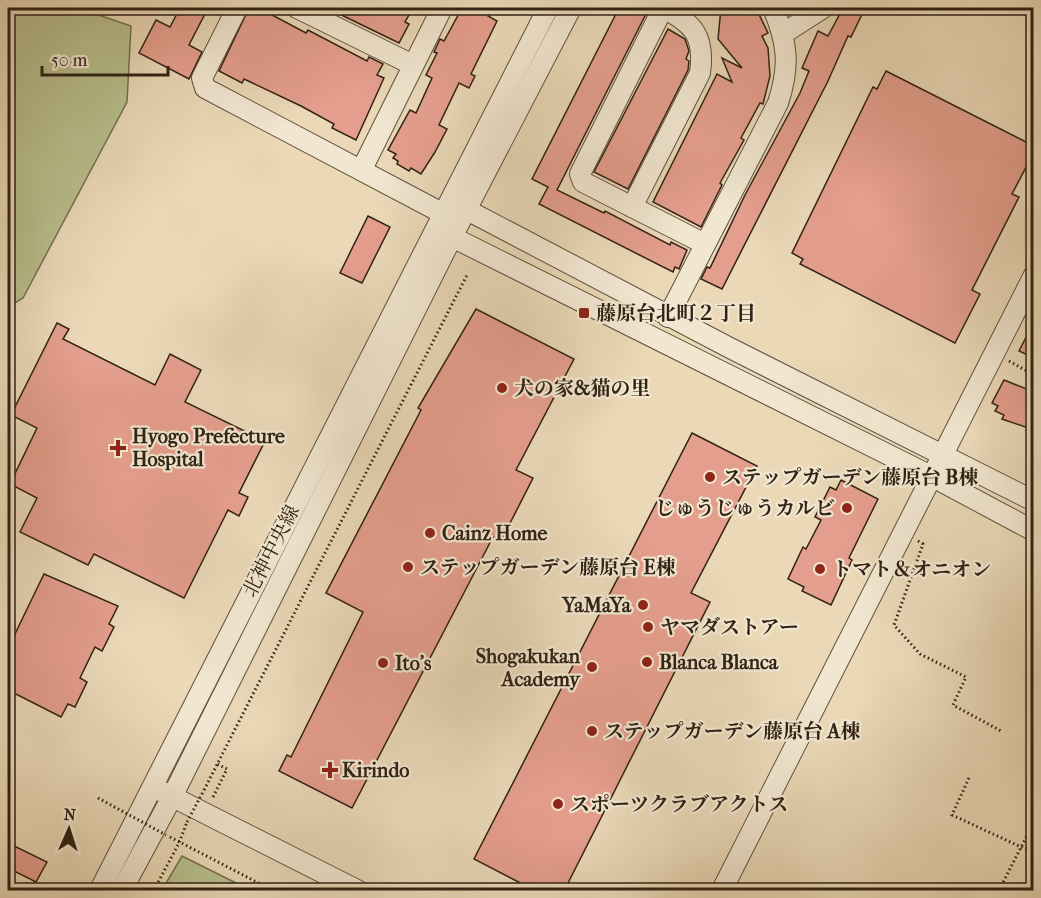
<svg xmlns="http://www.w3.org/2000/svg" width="1041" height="898" font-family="'IM FELL French Canon','Noto Serif JP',serif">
	<rect width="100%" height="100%" fill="#ead8b7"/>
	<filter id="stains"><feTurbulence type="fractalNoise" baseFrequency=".00333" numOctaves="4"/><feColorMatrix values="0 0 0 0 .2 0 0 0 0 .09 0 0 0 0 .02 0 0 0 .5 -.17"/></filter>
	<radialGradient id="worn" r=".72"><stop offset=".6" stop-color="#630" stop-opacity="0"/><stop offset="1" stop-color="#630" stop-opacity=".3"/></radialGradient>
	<g fill="#b8be8d" stroke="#747050" stroke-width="1.5">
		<path d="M 8,8 L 78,8 L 131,26 L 127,102 L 23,298 L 8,307 Z"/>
		<path d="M 182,856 L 250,890 L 162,890 Z"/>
	</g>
	<g fill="#e49e8d" stroke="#302214" stroke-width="1.5">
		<path d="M 180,8 L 208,8 L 189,45 L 202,52 L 189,79 L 139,53 L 156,20 L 170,27 Z"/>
		<path d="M 249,8 L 275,8 L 272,15 L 306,33 L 308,30 L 367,61 L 369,57 L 383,64 L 377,75 L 384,78 L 356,140 L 332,128 L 334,124 L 301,106 L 244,79 L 242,83 L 219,71 Z"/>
		<path d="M 327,8 L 413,8 L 405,22 L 409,24 L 399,43 Z"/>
		<path d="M 462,8 L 492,8 L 488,16 L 497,21 L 471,74 L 475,76 L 469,88 L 459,83 L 439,125 L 447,129 L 435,152 L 421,174 L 411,168 L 409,171 L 397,164 L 398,161 L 393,158 L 396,154 L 388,150 L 410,110 L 416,113 L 432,78 L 426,75 L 437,53 L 434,52 L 440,39 L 444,41 Z"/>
		<path d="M 619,8 L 649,8 L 557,190 L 604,213 L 605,211 L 670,245 L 671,242 L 687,250 L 679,269 L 675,267 L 673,272 L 539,204 L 548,187 L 532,179 Z"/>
		<path d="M 721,8 L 756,8 L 768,33 L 762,36 L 768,48 L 770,76 L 763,104 L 760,103 L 741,138 L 744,140 L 720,183 L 722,185 L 701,227 L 653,202 L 717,74 L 732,82 L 722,58 L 742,68 L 718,39 Z"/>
		<path d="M 843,8 L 865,8 L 851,37 L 848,36 L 828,81 L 722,289 L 701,279 L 707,267 L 710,268 L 745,195 L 800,93 L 809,71 L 802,68 L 818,31 L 828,36 Z"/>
		<path d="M 668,29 L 685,39 L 689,51 L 686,59 L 689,61 L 688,70 L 628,189 L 594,172 Z"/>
		<path d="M 886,71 L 1034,146 L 1034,152 L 1012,194 L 1019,197 L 972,290 L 980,294 L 955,343 L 800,264 L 803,259 L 792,253 L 873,87 L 877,89 Z"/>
		<path d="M 368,216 L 390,227 L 362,283 L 340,273 Z"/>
		<path d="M 476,309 L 574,359 L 516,470 L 533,478 L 501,541 L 493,537 L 352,808 L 279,771 L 287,755 L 291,757 L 363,612 L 326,593 L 421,410 L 418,408 Z"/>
		<path d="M 1034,322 L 1034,358 L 1019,351 Z"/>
		<path d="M 57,323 L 69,329 L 63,339 L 155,385 L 170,354 L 201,370 L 185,402 L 265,441 L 239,493 L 248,497 L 239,516 L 228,510 L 184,598 L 94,554 L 88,565 L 20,532 L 37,498 L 10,484 L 37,428 L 11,415 Z"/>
		<path d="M 1004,380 L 1034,392 L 1034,430 L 1002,419 L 1004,415 L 995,411 L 998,406 L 992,403 Z"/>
		<path d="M 692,433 L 757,466 L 691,593 L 710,602 L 564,891 L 536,891 L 474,859 Z"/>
		<path d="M 841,480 L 878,499 L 849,558 L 852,560 L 831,605 L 802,591 L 804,587 L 788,579 L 803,547 L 806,549 L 821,520 L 815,517 L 830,487 L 836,490 Z"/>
		<path d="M 44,574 L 118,606 L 109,624 L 114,627 L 102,651 L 95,647 L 80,678 L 87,682 L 75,707 L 68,704 L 61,717 L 8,690 L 8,635 L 13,638 Z"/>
		<path d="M 8,843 L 47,862 L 36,882 L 8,868 Z"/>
	</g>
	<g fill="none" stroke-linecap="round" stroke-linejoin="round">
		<g stroke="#5e503d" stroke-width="22">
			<g id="minor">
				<path d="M 237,8 L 202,78 L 205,88 L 442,213 L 467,210 L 730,348 L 1034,501"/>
				<path d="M 297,8 L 413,65"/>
				<path d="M 663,8 L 580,174 L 583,182 L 705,244"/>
				<path d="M 784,33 L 823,8"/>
				<path d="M 362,169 L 442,8"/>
				<path d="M 632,207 L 700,73 C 705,37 694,23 663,8"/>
				<path d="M 448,226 L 452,237 L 931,476 L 1034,531"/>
				<path d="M 668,317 L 778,103 C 790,66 788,44 773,8"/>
				<path d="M 161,791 L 357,890"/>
				<path d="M 100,890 L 548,8"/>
				<path d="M 122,890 L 172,797 L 452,237 L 571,8"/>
				<path d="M 722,890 L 1034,275"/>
			</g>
		</g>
		<g stroke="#302214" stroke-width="3" stroke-dasharray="1.5 3" stroke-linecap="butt">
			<path d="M 1009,361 L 1034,375"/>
			<path d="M 918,541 L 923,544 L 894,625 L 920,654 L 966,677 L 953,705 L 1003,732"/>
			<path d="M 969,778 L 952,815 L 1034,853"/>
			<path d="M 204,790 L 467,275"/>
			<path d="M 213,797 L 227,769 L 217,764"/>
			<path d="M 170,837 L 272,890"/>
			<path d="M 1026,852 L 1034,857"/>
			<path d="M 154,890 L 179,843 L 187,822"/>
			<path d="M 999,890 L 1034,822"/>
		</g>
		<use href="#minor" stroke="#f1e6d0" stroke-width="20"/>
		<g stroke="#302214" stroke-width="3" stroke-dasharray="1.5 3" stroke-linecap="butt">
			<path d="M 98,798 L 166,835"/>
			<path d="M 187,822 L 204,790"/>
		</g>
	</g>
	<g fill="#8f2418" stroke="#f1e6d0" stroke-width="2">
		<rect x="578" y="307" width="12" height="12" rx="3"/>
		<circle cx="502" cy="388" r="6"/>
		<path d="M115 439h6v6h6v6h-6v6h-6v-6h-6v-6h6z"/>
		<circle cx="710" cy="477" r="6"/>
		<circle cx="847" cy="508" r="6"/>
		<circle cx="430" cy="533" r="6"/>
		<circle cx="408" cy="567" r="6"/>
		<circle cx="820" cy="569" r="6"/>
		<circle cx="643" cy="605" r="6"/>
		<circle cx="648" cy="627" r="6"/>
		<circle cx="647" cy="662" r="6"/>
		<circle cx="383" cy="663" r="6"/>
		<circle cx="592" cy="667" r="6"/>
		<circle cx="592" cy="731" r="6"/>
		<path d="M327 761h6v6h6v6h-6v6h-6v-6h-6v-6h6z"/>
		<circle cx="558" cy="804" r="6"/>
	</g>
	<g text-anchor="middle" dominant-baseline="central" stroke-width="4.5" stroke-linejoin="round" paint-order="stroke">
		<g font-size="20" font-weight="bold" fill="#302214" stroke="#f1e6d0" text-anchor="start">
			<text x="596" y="313">藤原台北町２丁目</text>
			<text x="514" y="388">犬の家&amp;猫の里</text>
			<text x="132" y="436">Hyogo Prefecture<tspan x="132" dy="23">Hospital</tspan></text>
			<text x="722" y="477">ステップガーデン藤原台 B棟</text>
			<text x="835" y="508" text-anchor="end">じゅうじゅうカルビ</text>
			<text x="442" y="533">Cainz Home</text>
			<text x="420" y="567">ステップガーデン藤原台 E棟</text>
			<text x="832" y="569">トマト＆オニオン</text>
			<text x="631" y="605" text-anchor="end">YaMaYa</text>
			<text x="660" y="627">ヤマダストアー</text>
			<text x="580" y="656" text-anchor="end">Shogakukan<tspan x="580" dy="23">Academy</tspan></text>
			<text x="659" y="662">Blanca Blanca</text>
			<text x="395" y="663">Ito's</text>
			<text x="604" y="731">ステップガーデン藤原台 A棟</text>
			<text x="342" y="770">Kirindo</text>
			<text x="570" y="804">スポーツクラブアクトス</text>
		</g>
		<g font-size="20" fill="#302214" stroke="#f1e6d0">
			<text transform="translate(271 551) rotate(-63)">北神中央線</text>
		</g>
	</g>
	<rect width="1041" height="898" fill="none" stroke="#ead8b7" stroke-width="30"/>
	<rect x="9" y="9" width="1023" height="880" fill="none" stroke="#302214" stroke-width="3"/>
	<rect x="15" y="15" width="1011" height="868" fill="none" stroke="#302214" stroke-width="1.5"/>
	<g transform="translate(69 829) rotate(3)" stroke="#f1e6d0" stroke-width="4.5" paint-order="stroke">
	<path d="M0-4.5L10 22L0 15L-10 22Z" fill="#302214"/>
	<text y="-9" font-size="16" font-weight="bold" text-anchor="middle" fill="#302214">N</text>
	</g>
	<path d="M42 66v9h126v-9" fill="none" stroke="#302214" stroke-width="3"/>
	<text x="51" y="66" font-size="18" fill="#302214" stroke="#f1e6d0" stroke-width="4.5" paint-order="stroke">50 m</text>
	<rect width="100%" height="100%" filter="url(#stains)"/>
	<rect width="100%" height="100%" fill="url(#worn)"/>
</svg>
